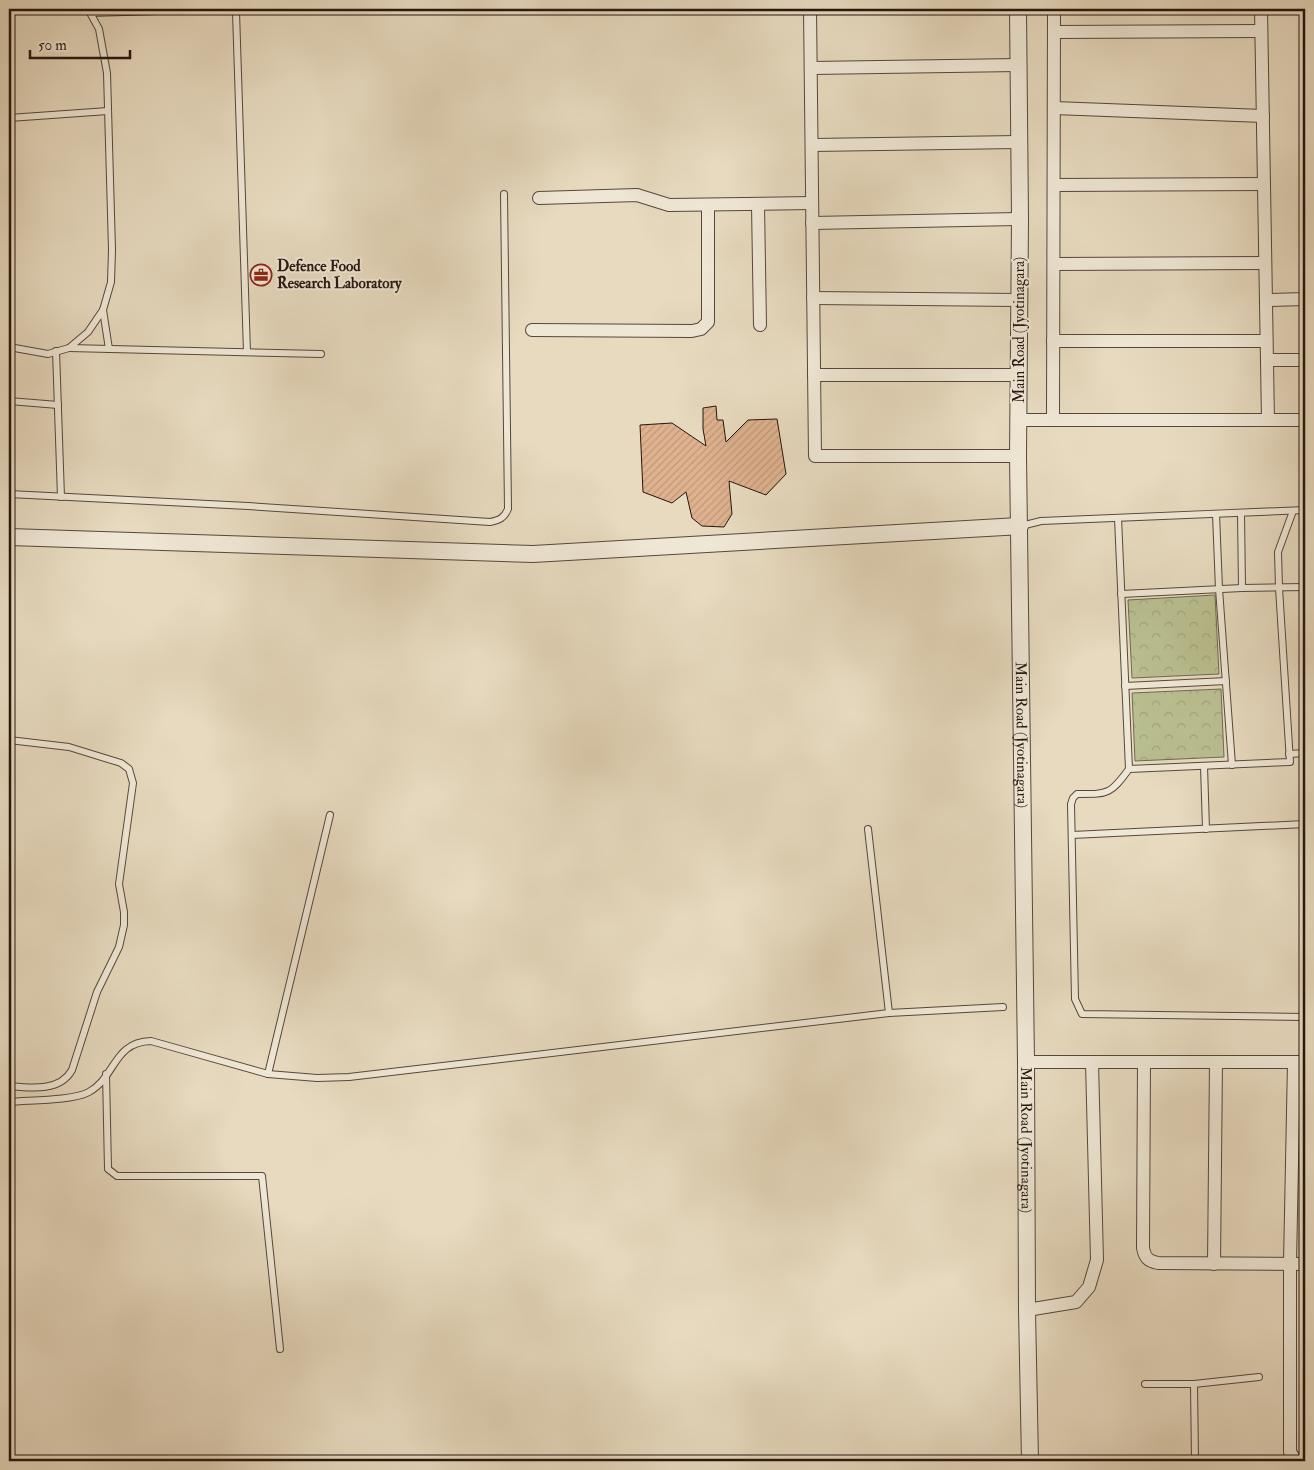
<svg xmlns="http://www.w3.org/2000/svg" width="1314" height="1470" font-family="'IM FELL Double Pica',serif">
	<defs>
		<pattern id="forest-crowns" width="20" height="18" patternUnits="userSpaceOnUse" patternTransform="scale(1.25)"><rect width="20" height="18" fill="#b9be8f"/><path d="M2 6a3 3 0 1 1 6 0M12 15a3 3 0 1 1 6 0" fill="none" stroke="#9fa37a"/></pattern>
		<pattern id="building-hatch" width="6" height="6" patternUnits="userSpaceOnUse" patternTransform="scale(1.25)"><rect width="6" height="6" fill="#dfb28f"/><path d="M-1 1l2-2M0 6l6-6M5 7l2-2" fill="none" stroke="#bf987a"/></pattern>
	</defs>
	<rect width="100%" height="100%" fill="#e7dabf"/>
	<filter id="stains"><feTurbulence type="fractalNoise" baseFrequency=".004" numOctaves="4"/><feColorMatrix values="0 0 0 0 .2 0 0 0 0 .09 0 0 0 0 .02 0 0 0 .5 -.17"/></filter>
	<radialGradient id="worn" r=".72"><stop offset=".6" stop-color="#630" stop-opacity="0"/><stop offset="1" stop-color="#630" stop-opacity=".3"/></radialGradient>
	<g fill="url(#forest-crowns)" stroke="#706a50">
		<path d="M 1215,595 L 1219,674 L 1132,678 L 1128,600 Z"/>
		<path d="M 1221,689 L 1224,757 L 1135,761 L 1132,693 Z"/>
	</g>
	<path fill="url(#building-hatch)" stroke="#261610" d="M 716,406 L 717,420 L 723,420 L 726,442 L 748,420 L 777,419 L 786,474 L 766,495 L 729,481 L 732,514 L 724,527 L 702,526 L 692,518 L 686,492 L 672,503 L 643,492 L 640,425 L 672,423 L 706,446 L 703,429 L 703,408 Z"/>
	<g fill="none" stroke-linecap="round" stroke-linejoin="round">
		<g stroke="#56473c" stroke-width="8">
			<g id="service">
				<path d="M 91,13 L 225,9 L 236,12 L 247,352"/>
				<path d="M 9,118 L 108,111"/>
				<path d="M 103,310 L 109,349"/>
				<path d="M 9,347 L 48,354 L 69,348 L 88,332 L 103,310 L 111,282 L 112,250 L 107,73 L 99,29 L 88,9"/>
				<path d="M 69,348 L 321,354"/>
				<path d="M 56,351 L 61,497"/>
				<path d="M 9,401 L 58,405"/>
				<path d="M 9,494 L 248,506 L 490,522 C 500,520 504,518 508,509 L 504,194"/>
				<path d="M 1241,513 L 1242,588"/>
				<path d="M 1216,514 L 1219,589 L 1232,765"/>
				<path d="M 1118,518 L 1129,769 L 1290,762 L 1279,588 L 1278,552 L 1293,511"/>
				<path d="M 1021,526 L 1041,521 L 1305,510"/>
				<path d="M 1121,594 L 1242,588 L 1305,587"/>
				<path d="M 1125,686 L 1226,681"/>
				<path d="M 9,740 L 69,747 L 121,763 L 129,769 L 133,783 L 119,884 L 124,912 L 124,925 L 119,947 L 97,992 L 72,1070 C 60,1092 30,1088 9,1086"/>
				<path d="M 1289,754 L 1305,753"/>
				<path d="M 1204,766 L 1206,829"/>
				<path d="M 1129,769 C 1110,795 1108,794 1077,794 L 1073,798 L 1071,804 L 1075,999 L 1082,1014 L 1305,1017"/>
				<path d="M 868,829 L 889,1013"/>
				<path d="M 1072,835 L 1305,824"/>
				<path d="M 106,1074 L 108,1169 L 117,1176 L 262,1176 L 280,1349"/>
				<path d="M 268,1074 L 330,815"/>
				<path d="M 9,1102 C 29,1100 72,1101 89,1092 C 116,1077 113,1042 151,1041 L 268,1074 L 317,1078 L 349,1077 L 889,1013 L 1003,1007"/>
				<path d="M 1145,1384 L 1194,1384 L 1259,1377"/>
				<path d="M 1194,1384 L 1195,1461"/>
			</g>
		</g>
		<g stroke="#56473c" stroke-width="14">
			<g id="minor">
				<path d="M 810,9 L 815,456 L 1018,456"/>
				<path d="M 1261,9 L 1268,420"/>
				<path d="M 1054,32 L 1261,31"/>
				<path d="M 811,68 L 1018,65"/>
				<path d="M 1054,108 L 1263,116"/>
				<path d="M 812,145 L 1018,142"/>
				<path d="M 1054,185 L 1264,184"/>
				<path d="M 539,198 L 637,195 L 669,205 L 812,203"/>
				<path d="M 758,205 L 760,325"/>
				<path d="M 812,223 L 1020,219"/>
				<path d="M 1054,264 L 1265,263"/>
				<path d="M 813,298 L 1018,300"/>
				<path d="M 1266,300 L 1305,299"/>
				<path d="M 532,330 L 692,331 L 701,329 L 708,322 L 708,205"/>
				<path d="M 1053,341 L 1266,341"/>
				<path d="M 1267,360 L 1305,360"/>
				<path d="M 814,375 L 1019,375"/>
				<path d="M 1018,420 L 1305,420"/>
				<path d="M 1053,420 L 1054,9"/>
				<path d="M 1026,1062 L 1305,1062"/>
				<path d="M 1294,1062 L 1290,1263 L 1290,1452 L 1296,1461"/>
				<path d="M 1144,1063 L 1143,1248 C 1145,1258 1148,1261 1158,1263 L 1305,1264"/>
				<path d="M 1214,1264 L 1216,1062"/>
				<path d="M 1027,1310 L 1076,1302 L 1089,1287 L 1097,1260 L 1092,1062"/>
			</g>
		</g>
		<g stroke="#56473c" stroke-width="18">
			<g id="tertiary">
				<path id="s1" d="M 1018,9 L 1020,219 L 1018,456 L 1026,1062 L 1027,1310 L 1030,1461"/>
				<path d="M 9,537 L 533,554 L 1020,526"/>
			</g>
		</g>
		<use href="#service" stroke="#efe7d5" stroke-width="6"/>
		<use href="#minor" stroke="#efe7d5" stroke-width="12"/>
		<use href="#tertiary" stroke="#efe7d5" stroke-width="16"/>
	</g>
	<defs>
		<g id="office-ring" transform="scale(1.125)"><circle r="9.5" fill="#efe7d5" stroke="#8f2418" stroke-width="1.5"/><path d="M-6-3h4V-5.5h4V-3h4V5H-6ZM-1-4.5V-3h2v-1.5ZM-6 0V1H6V0Z" fill="#8f2418"/></g>
	</defs>
	<g fill-rule="evenodd">
		<use href="#office-ring" x="261" y="275"/>
	</g>
	<g text-anchor="middle" dominant-baseline="central" stroke-width="4" stroke-linejoin="round" paint-order="stroke">
		<g font-size="15" font-weight="bold" fill="#261610" stroke="#efe7d5" text-anchor="start">
			<text x="277" y="266">Defence Food<tspan x="277" dy="17">Research Laboratory</tspan></text>
		</g>
		<g font-size="15" fill="#261610" stroke="#efe7d5">
			<text transform="translate(1019 330) rotate(-90)">Main Road (Jyotinagara)</text>
			<text stroke="none"><textPath href="#s1" startOffset="726">Main Road (Jyotinagara)</textPath></text>
			<text stroke="none"><textPath href="#s1" startOffset="1131">Main Road (Jyotinagara)</textPath></text>
		</g>
	</g>
	<rect width="1314" height="1470" fill="none" stroke="#e7dabf" stroke-width="30"/>
	<rect x="10" y="10" width="1294" height="1450" fill="none" stroke="#261610" stroke-width="2.5"/>
	<rect x="15" y="15" width="1284" height="1440" fill="none" stroke="#261610"/>
	<path d="M30 50v8h100v-8" fill="none" stroke="#261610" stroke-width="2.5"/>
	<text x="38" y="50" font-size="15" fill="#261610" stroke="#efe7d5" stroke-width="4" paint-order="stroke">50 m</text>
	<rect width="100%" height="100%" filter="url(#stains)"/>
	<rect width="100%" height="100%" fill="url(#worn)"/>
</svg>
